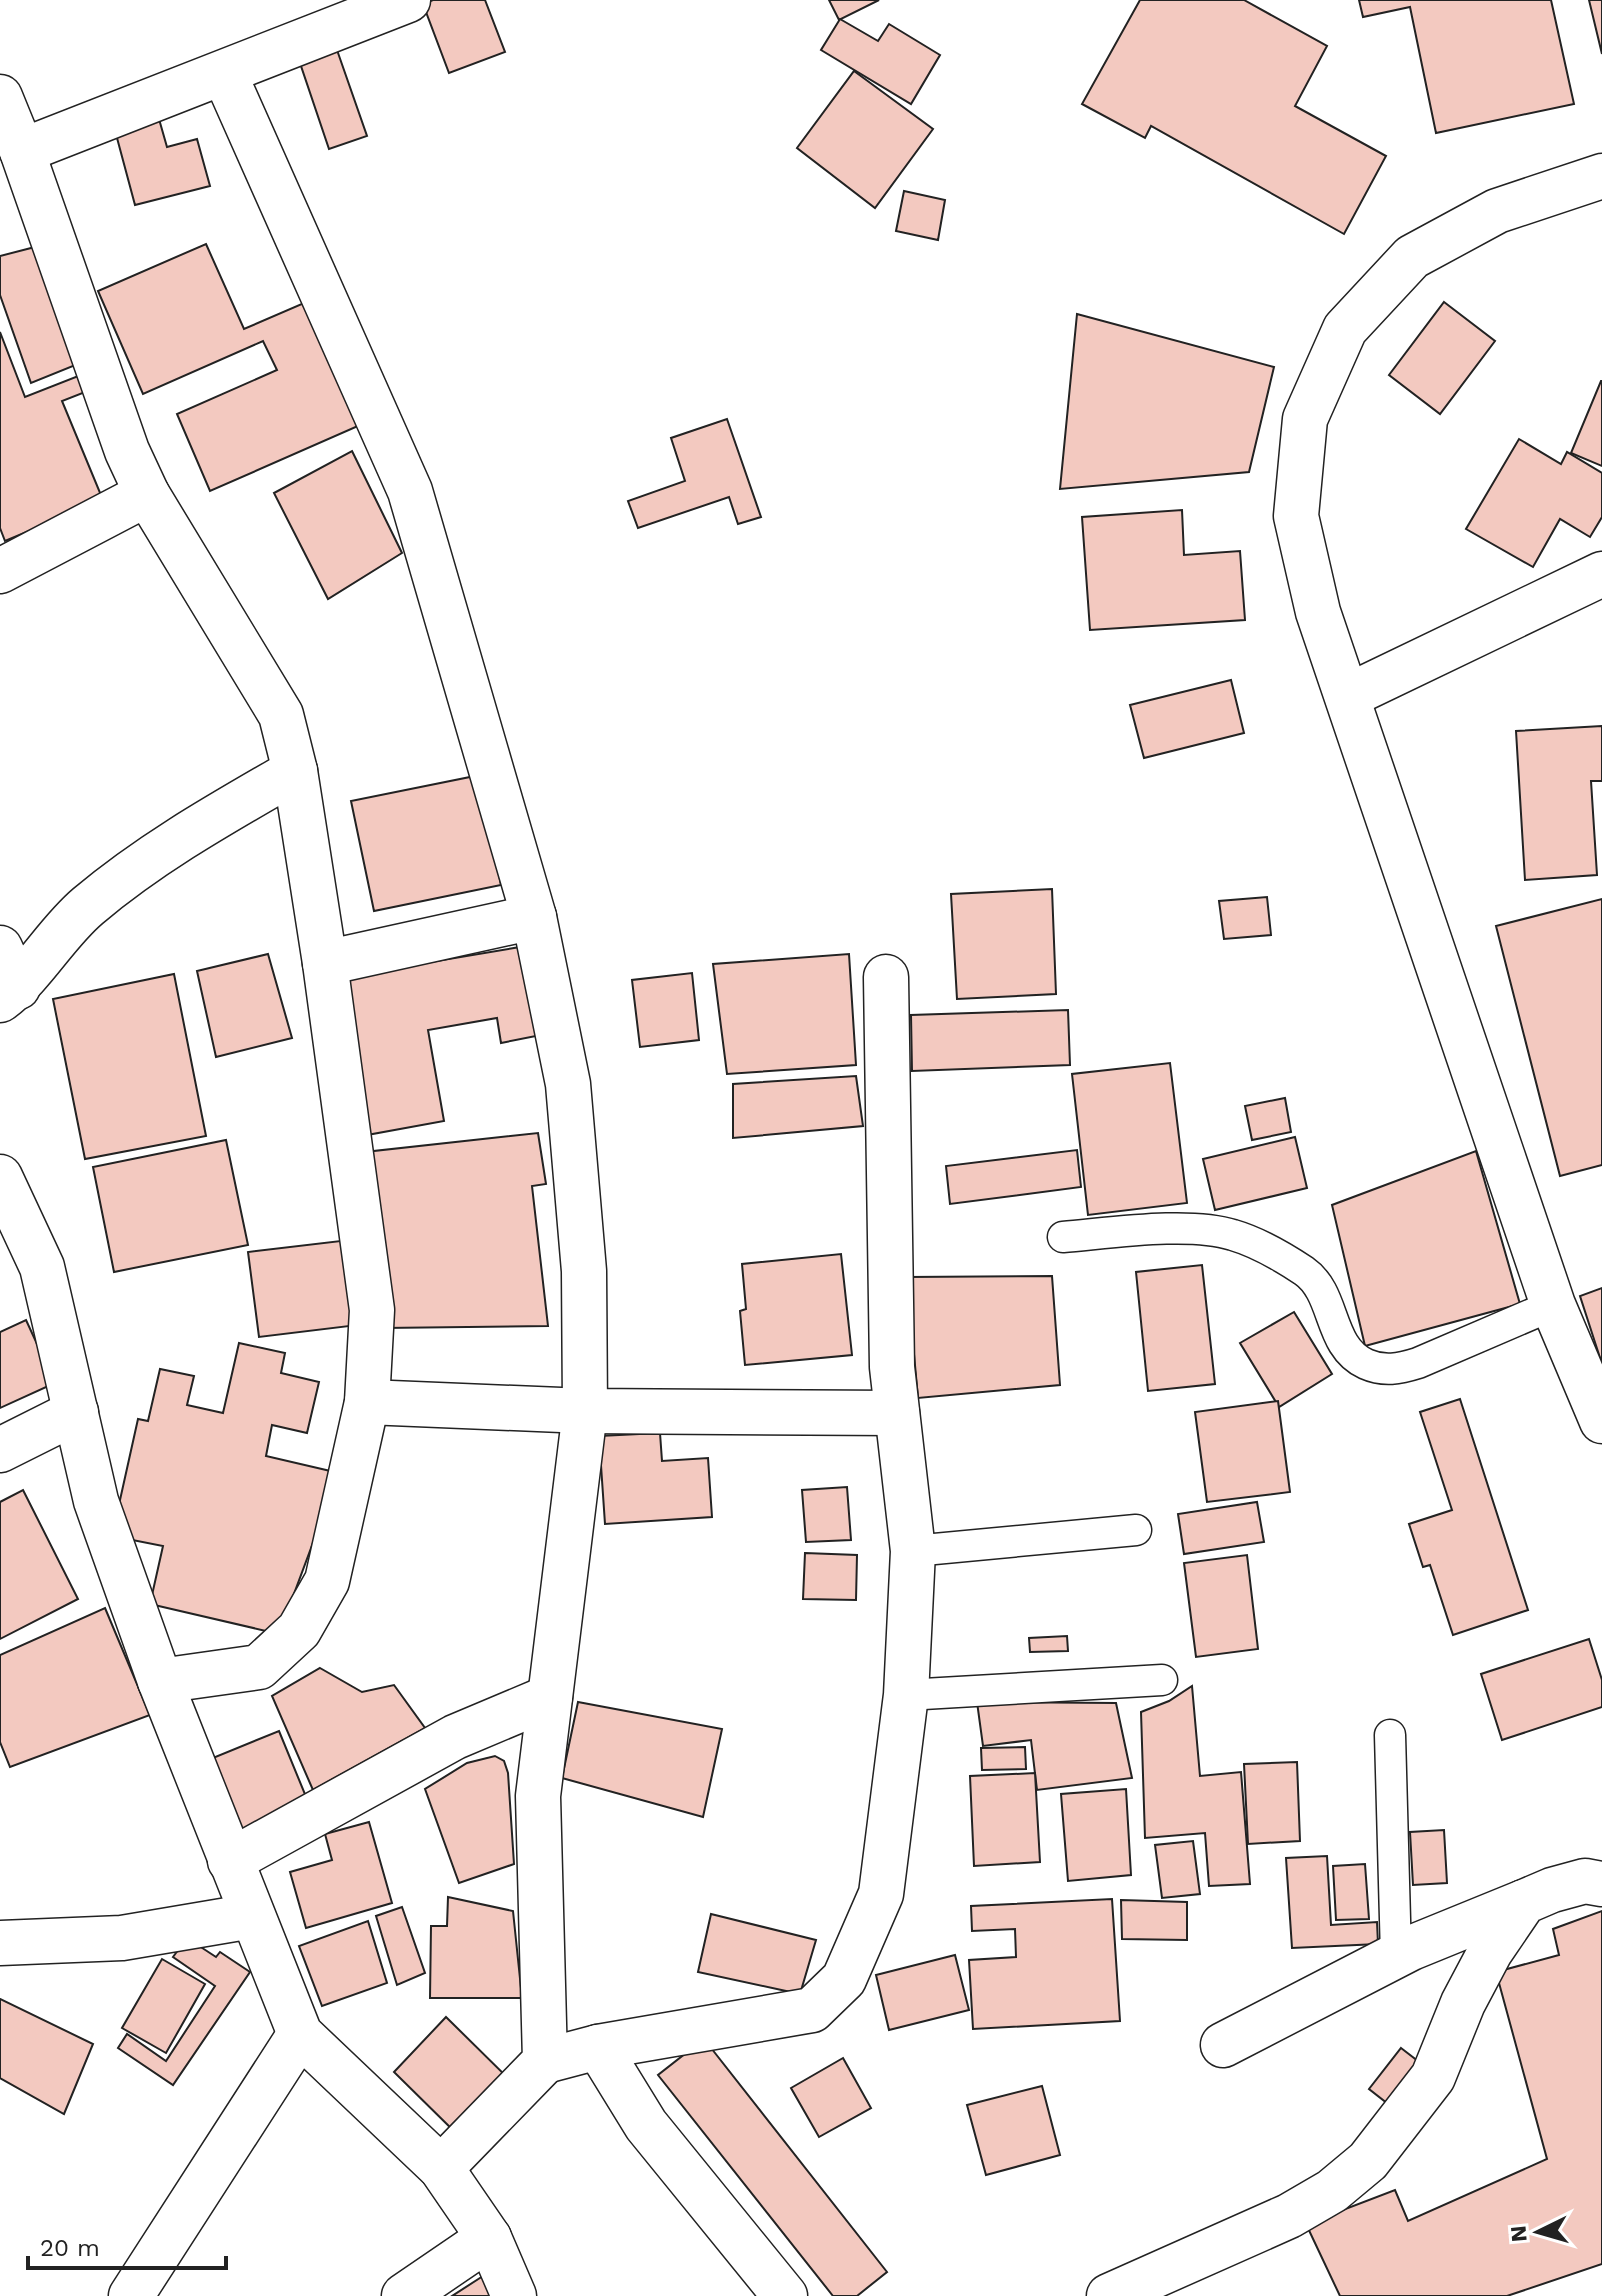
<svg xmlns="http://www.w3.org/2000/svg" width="1602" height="2296" font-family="'Work Sans',sans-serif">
	<rect width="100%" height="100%" fill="#fff"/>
	<g fill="#f3c9c0" stroke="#222" stroke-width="2">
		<path d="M 433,0 L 485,0 L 505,52 L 449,73 L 423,4 Z"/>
		<path d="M 829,0 L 879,0 L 839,20 Z"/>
		<path d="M 1140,0 L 1244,0 L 1327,46 L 1295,106 L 1386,156 L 1344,234 L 1151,126 L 1145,138 L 1082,104 Z"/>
		<path d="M 1359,0 L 1551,0 L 1574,104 L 1436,133 L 1410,7 L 1363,17 Z"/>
		<path d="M 1589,0 L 1602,0 L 1602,54 Z"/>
		<path d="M 840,19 L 878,41 L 889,24 L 940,55 L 911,104 L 821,50 Z"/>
		<path d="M 337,50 L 367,136 L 329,149 L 300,63 Z"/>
		<path d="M 854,71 L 933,129 L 875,208 L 797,148 Z"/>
		<path d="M 157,112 L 167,147 L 197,139 L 210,186 L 135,205 L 113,123 Z"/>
		<path d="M 904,191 L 945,200 L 938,240 L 896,231 Z"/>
		<path d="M 206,244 L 244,329 L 304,303 L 358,426 L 210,491 L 177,414 L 277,370 L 263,341 L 143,394 L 98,291 Z"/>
		<path d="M 35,247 L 78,364 L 31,383 L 0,295 L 0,256 Z"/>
		<path d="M 1444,302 L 1495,341 L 1440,414 L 1389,375 Z"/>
		<path d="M 1077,314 L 1274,367 L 1249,472 L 1060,489 Z"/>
		<path d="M 0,332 L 25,397 L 91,371 L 98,387 L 62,401 L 103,500 L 5,541 L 0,528 Z"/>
		<path d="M 1601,381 L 1602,381 L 1602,466 L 1571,453 Z"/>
		<path d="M 727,419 L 761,517 L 738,524 L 729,497 L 638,528 L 628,501 L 685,481 L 671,438 Z"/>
		<path d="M 1519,439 L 1561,464 L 1567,452 L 1602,473 L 1602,517 L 1590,537 L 1560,519 L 1533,567 L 1466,529 Z"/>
		<path d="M 352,451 L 402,553 L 328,599 L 274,493 Z"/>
		<path d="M 1182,510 L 1184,555 L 1240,551 L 1245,620 L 1090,630 L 1082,517 Z"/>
		<path d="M 1231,680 L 1244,733 L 1144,758 L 1130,705 Z"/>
		<path d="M 1602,726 L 1602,781 L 1591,781 L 1597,875 L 1525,880 L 1516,731 Z"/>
		<path d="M 480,775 L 501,885 L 374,911 L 351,801 Z"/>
		<path d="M 1052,889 L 1056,994 L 957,999 L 951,894 Z"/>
		<path d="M 1267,897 L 1271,935 L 1224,939 L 1219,901 Z"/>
		<path d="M 1602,899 L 1602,1165 L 1560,1176 L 1496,926 Z"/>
		<path d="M 520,947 L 536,1036 L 501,1043 L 497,1018 L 428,1030 L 444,1121 L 367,1135 L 341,977 Z"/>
		<path d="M 268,954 L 292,1038 L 216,1057 L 197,971 Z"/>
		<path d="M 849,954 L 856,1065 L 727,1074 L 713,964 Z"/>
		<path d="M 692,973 L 699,1040 L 640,1047 L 632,980 Z"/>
		<path d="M 174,974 L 206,1136 L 85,1159 L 53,999 Z"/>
		<path d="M 1068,1010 L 1070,1065 L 912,1071 L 911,1015 Z"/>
		<path d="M 1170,1063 L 1187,1203 L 1088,1215 L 1072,1074 Z"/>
		<path d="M 856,1076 L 863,1126 L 733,1138 L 733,1084 Z"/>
		<path d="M 1285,1098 L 1291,1132 L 1252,1140 L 1245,1106 Z"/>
		<path d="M 538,1133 L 546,1184 L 532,1186 L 548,1326 L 383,1328 L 365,1152 Z"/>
		<path d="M 1295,1137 L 1307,1188 L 1215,1210 L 1203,1159 Z"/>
		<path d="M 226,1140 L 248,1245 L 114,1272 L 93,1167 Z"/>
		<path d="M 1077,1150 L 1081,1187 L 950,1204 L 946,1166 Z"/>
		<path d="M 1476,1151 L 1520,1304 L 1365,1346 L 1332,1205 Z"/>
		<path d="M 349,1240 L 358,1325 L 259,1337 L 248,1252 Z"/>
		<path d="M 841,1254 L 852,1355 L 745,1365 L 740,1311 L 746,1309 L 742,1264 Z"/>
		<path d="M 1202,1265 L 1215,1384 L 1148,1391 L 1136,1272 Z"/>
		<path d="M 1052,1276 L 1060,1385 L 918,1398 L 907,1277 Z"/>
		<path d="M 1602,1288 L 1602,1364 L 1580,1296 Z"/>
		<path d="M 1294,1312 L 1332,1374 L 1279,1407 L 1240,1343 Z"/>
		<path d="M 26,1320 L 55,1383 L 0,1408 L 0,1332 Z"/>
		<path d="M 239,1343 L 285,1353 L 281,1373 L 319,1382 L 307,1433 L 272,1425 L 266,1456 L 339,1473 L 279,1634 L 150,1604 L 163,1546 L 112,1536 L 138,1419 L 148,1421 L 160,1369 L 194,1376 L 187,1405 L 223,1413 Z"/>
		<path d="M 1460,1399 L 1528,1610 L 1453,1635 L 1430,1565 L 1423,1567 L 1409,1524 L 1452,1510 L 1420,1412 Z"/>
		<path d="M 1278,1401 L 1290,1492 L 1207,1502 L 1195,1412 Z"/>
		<path d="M 660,1433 L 662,1461 L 708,1458 L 712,1517 L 605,1524 L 599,1436 Z"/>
		<path d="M 847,1487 L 851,1540 L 806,1542 L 802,1490 Z"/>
		<path d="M 23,1490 L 78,1599 L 0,1639 L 0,1502 Z"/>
		<path d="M 1257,1502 L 1264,1542 L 1184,1554 L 1178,1514 Z"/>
		<path d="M 805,1553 L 857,1555 L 856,1600 L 803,1599 Z"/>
		<path d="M 1247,1555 L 1258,1649 L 1196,1657 L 1184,1563 Z"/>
		<path d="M 105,1608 L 150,1715 L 10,1767 L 0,1742 L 0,1655 Z"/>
		<path d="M 1067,1636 L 1068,1651 L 1030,1652 L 1029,1638 Z"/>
		<path d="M 1589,1639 L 1602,1680 L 1602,1707 L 1502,1740 L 1481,1674 Z"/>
		<path d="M 320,1668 L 362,1692 L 394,1685 L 425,1728 L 313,1790 L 272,1696 Z"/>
		<path d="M 1192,1686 L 1200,1776 L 1241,1772 L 1250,1884 L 1209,1886 L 1205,1833 L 1145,1838 L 1141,1712 L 1169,1701 Z"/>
		<path d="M 578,1702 L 722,1729 L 703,1817 L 562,1778 Z"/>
		<path d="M 977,1702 L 1116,1703 L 1132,1778 L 1037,1790 L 1031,1740 L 983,1746 Z"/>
		<path d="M 279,1731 L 309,1804 L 232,1836 L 203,1762 Z"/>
		<path d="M 1025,1747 L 1026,1769 L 982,1770 L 981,1748 Z"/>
		<path d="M 495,1756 L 504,1761 L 508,1773 L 514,1864 L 459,1883 L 425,1789 L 467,1763 Z"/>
		<path d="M 1297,1762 L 1300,1841 L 1248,1844 L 1244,1764 Z"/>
		<path d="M 1035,1773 L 1040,1862 L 974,1866 L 970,1776 Z"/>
		<path d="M 1126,1789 L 1131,1875 L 1068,1881 L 1061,1794 Z"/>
		<path d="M 369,1822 L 392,1903 L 306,1928 L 290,1872 L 332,1860 L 325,1834 Z"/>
		<path d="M 1444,1830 L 1447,1883 L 1413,1885 L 1410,1832 Z"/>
		<path d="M 1193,1841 L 1200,1894 L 1162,1898 L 1155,1845 Z"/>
		<path d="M 1327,1856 L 1331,1925 L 1377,1922 L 1378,1944 L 1292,1948 L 1286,1858 Z"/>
		<path d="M 1365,1864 L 1369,1919 L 1336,1920 L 1333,1866 Z"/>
		<path d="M 448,1897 L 513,1911 L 522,1998 L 430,1998 L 431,1926 L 447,1926 Z"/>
		<path d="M 1112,1899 L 1120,2021 L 973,2029 L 969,1960 L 1016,1957 L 1015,1929 L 972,1931 L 971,1906 Z"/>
		<path d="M 1121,1900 L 1187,1902 L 1187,1940 L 1122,1939 Z"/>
		<path d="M 402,1907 L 425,1973 L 397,1985 L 376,1916 Z"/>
		<path d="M 1602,1911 L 1602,2264 L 1507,2296 L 1340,2296 L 1306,2224 L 1395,2190 L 1408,2221 L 1547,2159 L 1496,1972 L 1559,1955 L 1553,1929 Z"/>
		<path d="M 711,1914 L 816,1940 L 800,1994 L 698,1972 Z"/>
		<path d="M 368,1921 L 387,1983 L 322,2006 L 299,1946 Z"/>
		<path d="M 187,1938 L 216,1957 L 220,1952 L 250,1972 L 173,2085 L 118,2048 L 127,2034 L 166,2061 L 215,1986 L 173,1957 Z"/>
		<path d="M 955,1955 L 969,2010 L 889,2030 L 876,1975 Z"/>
		<path d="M 162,1959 L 205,1984 L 166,2053 L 122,2028 Z"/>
		<path d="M 0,1999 L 93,2044 L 64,2114 L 0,2078 Z"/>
		<path d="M 446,2017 L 515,2085 L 462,2139 L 394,2072 Z"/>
		<path d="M 704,2039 L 887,2272 L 857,2296 L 833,2296 L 658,2075 Z"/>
		<path d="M 1401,2048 L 1423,2065 L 1392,2107 L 1369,2089 Z"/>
		<path d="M 843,2058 L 871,2108 L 819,2137 L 791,2088 Z"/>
		<path d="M 1042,2086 L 1060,2155 L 986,2175 L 967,2105 Z"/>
		<path d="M 483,2276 L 497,2296 L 452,2296 Z"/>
	</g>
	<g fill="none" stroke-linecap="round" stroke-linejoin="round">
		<g stroke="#222" stroke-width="33">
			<g id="service">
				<path d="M 1063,1237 C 1111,1233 1189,1221 1233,1235 C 1257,1242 1283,1257 1304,1271 C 1337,1294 1327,1346 1366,1364 C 1384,1372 1399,1369 1418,1363 L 1553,1305"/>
				<path d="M 913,1551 L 1136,1530"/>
				<path d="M 906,1695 L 1162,1680"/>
				<path d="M 1390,1735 L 1396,1956"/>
			</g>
		</g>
		<g stroke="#222" stroke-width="47">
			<g id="minor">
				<path d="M 224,73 L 410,491 L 534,917 L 568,1084 L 584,1271 L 585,1411 L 538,1796 L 545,2061 L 441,2168"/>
				<path d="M 0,97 L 22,151 L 127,451 L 147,494 L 281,715 L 295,771 L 325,963 L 372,1310 L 367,1402 L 327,1581 L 299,1630 L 259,1667 L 160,1681"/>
				<path d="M 22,151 L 408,0"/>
				<path d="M 1602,176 L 1497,211 L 1412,257 L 1345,329 L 1305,419 L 1296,516 L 1318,612 L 1553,1305 L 1602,1421"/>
				<path d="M 0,571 L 147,494"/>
				<path d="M 1348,696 L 1602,574"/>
				<path d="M 0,948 L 18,987"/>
				<path d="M 325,963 L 534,917"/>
				<path d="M 0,1000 C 35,974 55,934 88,906 C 152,852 224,812 295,771"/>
				<path d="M 0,1177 L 42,1267 L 96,1501 L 160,1681 L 300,2034 L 441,2168 L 489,2238 L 514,2296"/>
				<path d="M 367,1402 L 585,1411 L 897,1413"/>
				<path d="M 0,1450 L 76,1412"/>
				<path d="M 230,1861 L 455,1737 L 550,1697"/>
				<path d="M 0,1943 L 122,1938 L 252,1916"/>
				<path d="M 1223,2045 L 1411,1948 L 1524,1902"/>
				<path d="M 598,2047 L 646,2125 L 785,2296"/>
				<path d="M 545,2061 L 598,2047 L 812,2010 L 844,1979 L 881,1894 L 906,1695 L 913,1551 L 892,1367 L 886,977"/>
				<path d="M 131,2296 L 300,2034"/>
				<path d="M 404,2296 L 489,2238"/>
				<path d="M 1109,2296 L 1289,2216 L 1332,2191 L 1368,2161 L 1433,2077 L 1463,2003 L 1490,1952 L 1524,1902 L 1552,1890 L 1585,1881 L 1602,1884"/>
			</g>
		</g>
		<use href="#service" stroke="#fff" stroke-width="30"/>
		<use href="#minor" stroke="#fff" stroke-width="44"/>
	</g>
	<g transform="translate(1538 2232) rotate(265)" stroke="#ffffff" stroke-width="6" paint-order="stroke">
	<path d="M0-6L14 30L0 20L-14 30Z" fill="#222222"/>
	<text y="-12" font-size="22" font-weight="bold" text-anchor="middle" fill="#222222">N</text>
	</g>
	<path d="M28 2256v12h198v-12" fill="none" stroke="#222222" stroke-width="4"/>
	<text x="40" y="2256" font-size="24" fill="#222222" stroke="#ffffff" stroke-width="6" paint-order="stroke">20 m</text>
</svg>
